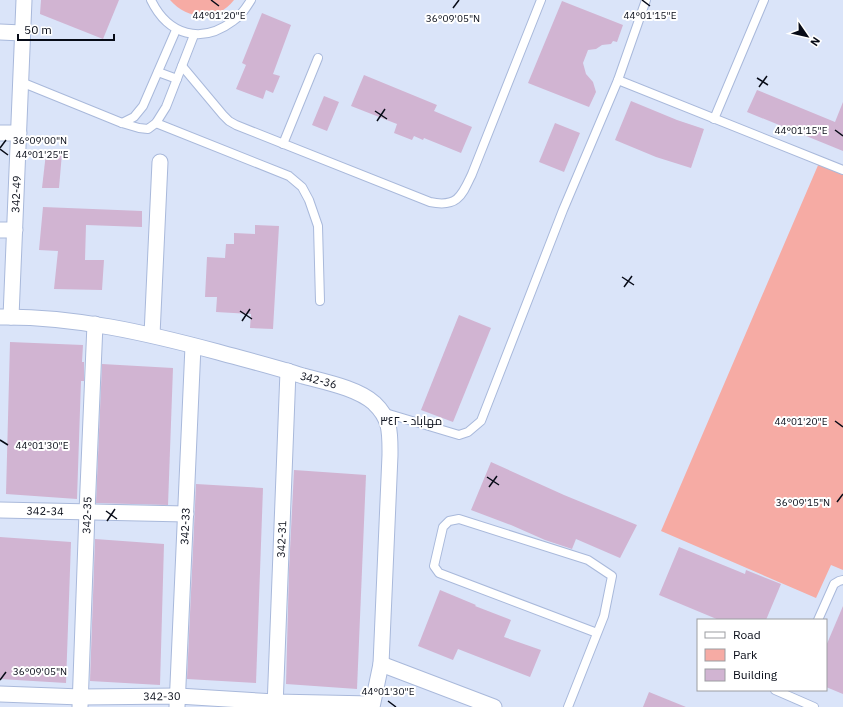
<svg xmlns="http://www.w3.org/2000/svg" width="843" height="707" font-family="'IBM Plex Sans',Cairo,sans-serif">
	<rect width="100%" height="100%" fill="#dae4f9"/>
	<g fill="#f6aba4">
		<path d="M 170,0 L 234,0 C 217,22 187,20 170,0 Z"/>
		<path d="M 819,163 L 843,173 L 843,570 L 831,565 L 816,598 L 661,531 Z"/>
	</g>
	<g fill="#d1b4d2">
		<path d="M 41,0 L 119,0 L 103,39 L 40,14 Z"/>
		<path d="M 562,1 L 623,25 L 617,42 L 613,41 L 611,44 L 602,45 L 596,49 L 588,50 L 583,63 L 586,74 L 593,82 L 596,92 L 589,107 L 528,83 Z"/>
		<path d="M 262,13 L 291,25 L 273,74 L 280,76 L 273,93 L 266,90 L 263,99 L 236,89 L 246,65 L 242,63 Z"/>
		<path d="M 364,75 L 437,105 L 434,111 L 472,127 L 461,153 L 424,138 L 423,140 L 414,136 L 412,140 L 394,133 L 397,124 L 351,106 Z"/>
		<path d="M 757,90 L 835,122 L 843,102 L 843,151 L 747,112 Z"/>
		<path d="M 324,96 L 339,102 L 327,131 L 312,125 Z"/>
		<path d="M 631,101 L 677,120 L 704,129 L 691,168 L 656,157 L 615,140 Z"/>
		<path d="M 555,123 L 580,133 L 564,172 L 539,162 Z"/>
		<path d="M 46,153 L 62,153 L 59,188 L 42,188 Z"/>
		<path d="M 43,207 L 142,211 L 142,227 L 86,225 L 85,260 L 104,260 L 102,290 L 54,289 L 58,251 L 39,250 Z"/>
		<path d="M 255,225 L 279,226 L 273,329 L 250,328 L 251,314 L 216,312 L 217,297 L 205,297 L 207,257 L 225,258 L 226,244 L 234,244 L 234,233 L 255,234 Z"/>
		<path d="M 459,315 L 491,328 L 453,422 L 421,410 Z"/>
		<path d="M 10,342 L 83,345 L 82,362 L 84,362 L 84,381 L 81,381 L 77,499 L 6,494 Z"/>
		<path d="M 102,364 L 173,368 L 168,505 L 96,503 Z"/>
		<path d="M 491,462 L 564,495 L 637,525 L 620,558 L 576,539 L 572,549 L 545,540 L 511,525 L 471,510 Z"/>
		<path d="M 294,470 L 366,475 L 357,689 L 286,684 L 289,570 Z"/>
		<path d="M 196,484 L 263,488 L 256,683 L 187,679 Z"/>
		<path d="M 0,537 L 71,542 L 66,683 L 0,679 Z"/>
		<path d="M 95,539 L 164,544 L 160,685 L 90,681 Z"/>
		<path d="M 679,547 L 745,574 L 746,570 L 781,584 L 766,620 L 719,620 L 659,595 Z"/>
		<path d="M 440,590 L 476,605 L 475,606 L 511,620 L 504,637 L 541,650 L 530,677 L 458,649 L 453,660 L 418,646 Z"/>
		<path d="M 843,606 L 843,694 L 826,687 L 826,646 Z"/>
		<path d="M 649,692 L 686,707 L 643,707 Z"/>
	</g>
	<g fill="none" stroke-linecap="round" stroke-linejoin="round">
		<g stroke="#a9b9db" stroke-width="10">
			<g id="service">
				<path d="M 151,0 C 168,35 201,45 233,21 C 241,16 246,8 251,0"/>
				<path d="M 182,66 L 223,115 L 229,121 L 236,125 L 430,202 C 458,208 462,195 472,174 L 541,0"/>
				<path d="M 158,72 L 177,79"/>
				<path d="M 618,80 L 843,170"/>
				<path d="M 21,82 L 122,123 L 139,128 L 148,129 L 156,123 L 166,107 L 194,35"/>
				<path d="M 714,119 L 764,0"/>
				<path d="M 122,123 L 134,117 L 143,106 L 176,30"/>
				<path d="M 156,123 L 289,176 L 302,187 L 309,200 L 318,226 L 320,301"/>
				<path d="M 283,144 L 318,58"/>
				<path d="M 382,412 L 459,435 L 468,432 L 481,421 L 563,210 L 618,80 L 646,0"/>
				<path d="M 818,620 L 834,584 L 839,581 L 843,580"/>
				<path d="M 775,690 L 814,707"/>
				<path d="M 568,707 L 604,616 L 612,576 L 588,560 L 459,519 L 449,521 L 443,527 L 434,566 L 439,573 L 597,633"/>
			</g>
		</g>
		<g stroke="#a9b9db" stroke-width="17">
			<g id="minor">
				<path d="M 0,32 L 22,33"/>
				<path d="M 0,133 L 19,133"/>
				<path d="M 0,230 L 15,230"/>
				<path id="s1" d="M 0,317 C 74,316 147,333 218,352 C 247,360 275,367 303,376 C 325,382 357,388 374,403 C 391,419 390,433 390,455 L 381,664 L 372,707"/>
				<path id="s2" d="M 11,317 L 24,0"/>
				<path d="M 152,335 L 160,162"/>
				<path id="s3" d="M 0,510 L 186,514"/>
				<path d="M 381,664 L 494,707"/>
				<path id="s4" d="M 0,694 L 81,697 L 178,696 L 275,702 L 372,704"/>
				<path id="s5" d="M 80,707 L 87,512 L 95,324"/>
				<path id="s6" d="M 177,707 L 193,346"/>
				<path id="s7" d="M 275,707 L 288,371"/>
			</g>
		</g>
		<use href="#service" stroke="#fff" stroke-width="8"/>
		<use href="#minor" stroke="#fff" stroke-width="15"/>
	</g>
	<path fill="none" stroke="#070b17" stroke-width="1.5" d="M 211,0 L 219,6M 642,0 L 650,6M 453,8 L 459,0M 757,78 L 768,85M 759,87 L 767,76M 375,111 L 387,119M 377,121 L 385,109M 835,130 L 843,136M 0,148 L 6,140M 0,149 L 8,155M 622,277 L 634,285M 624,287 L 632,276M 240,311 L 252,319M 242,321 L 250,309M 835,421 L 843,427M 0,440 L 8,445M 487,477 L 499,485M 489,487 L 497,476M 837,502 L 843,494M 106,511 L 117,519M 107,521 L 115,509M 0,680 L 6,672M 388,701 L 396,707"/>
	<g text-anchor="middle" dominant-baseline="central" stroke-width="4" stroke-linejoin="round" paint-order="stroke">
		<g font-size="11" fill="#070b17" stroke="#fff">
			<text stroke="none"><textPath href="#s2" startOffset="123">342-49</textPath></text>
			<text stroke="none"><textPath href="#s1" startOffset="326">342-36</textPath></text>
			<text stroke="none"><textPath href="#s3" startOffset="45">342-34</textPath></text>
			<text stroke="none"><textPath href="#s5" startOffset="192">342-35</textPath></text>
			<text stroke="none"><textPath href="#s6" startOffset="181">342-33</textPath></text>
			<text stroke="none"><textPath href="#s7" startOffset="168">342-31</textPath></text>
			<text stroke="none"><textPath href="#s4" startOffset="162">342-30</textPath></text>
		</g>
		<g font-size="12" fill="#070b17" stroke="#fff">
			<text x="411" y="420">مهاباد - ٣٤٢</text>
		</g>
	</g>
	<g font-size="10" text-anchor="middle" fill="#070b17" stroke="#fff" stroke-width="4" stroke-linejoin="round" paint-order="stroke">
		<text x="219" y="19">44°01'20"E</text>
		<text x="650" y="19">44°01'15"E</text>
		<text x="453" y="22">36°09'05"N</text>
		<text x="801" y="134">44°01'15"E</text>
		<text x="40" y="144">36°09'00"N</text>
		<text x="42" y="158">44°01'25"E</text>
		<text x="801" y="425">44°01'20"E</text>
		<text x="42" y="449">44°01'30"E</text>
		<text x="803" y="506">36°09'15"N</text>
		<text x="40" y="675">36°09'05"N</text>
		<text x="388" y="695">44°01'30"E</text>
	</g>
	<rect x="697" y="619" width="130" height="72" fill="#ffffff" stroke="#9c9da2"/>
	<rect x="705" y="632" width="20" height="6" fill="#ffffff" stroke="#9c9da2"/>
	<text x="733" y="639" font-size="12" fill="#070b17">Road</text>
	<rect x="705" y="649" width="20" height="12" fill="#f6aba4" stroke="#9c9da2"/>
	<text x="733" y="659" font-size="12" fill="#070b17">Park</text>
	<rect x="705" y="669" width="20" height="12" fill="#d1b4d2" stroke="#9c9da2"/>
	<text x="733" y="679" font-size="12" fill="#070b17">Building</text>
	<g transform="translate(807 36) rotate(124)" stroke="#ffffff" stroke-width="3" paint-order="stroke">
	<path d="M0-3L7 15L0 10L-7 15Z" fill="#070b17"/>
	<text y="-6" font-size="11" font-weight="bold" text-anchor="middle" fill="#070b17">N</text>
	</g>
	<path d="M18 34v6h96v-6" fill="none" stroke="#070b17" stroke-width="2"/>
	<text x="24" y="34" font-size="12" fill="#070b17" stroke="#ffffff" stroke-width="3" paint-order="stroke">50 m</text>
</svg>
